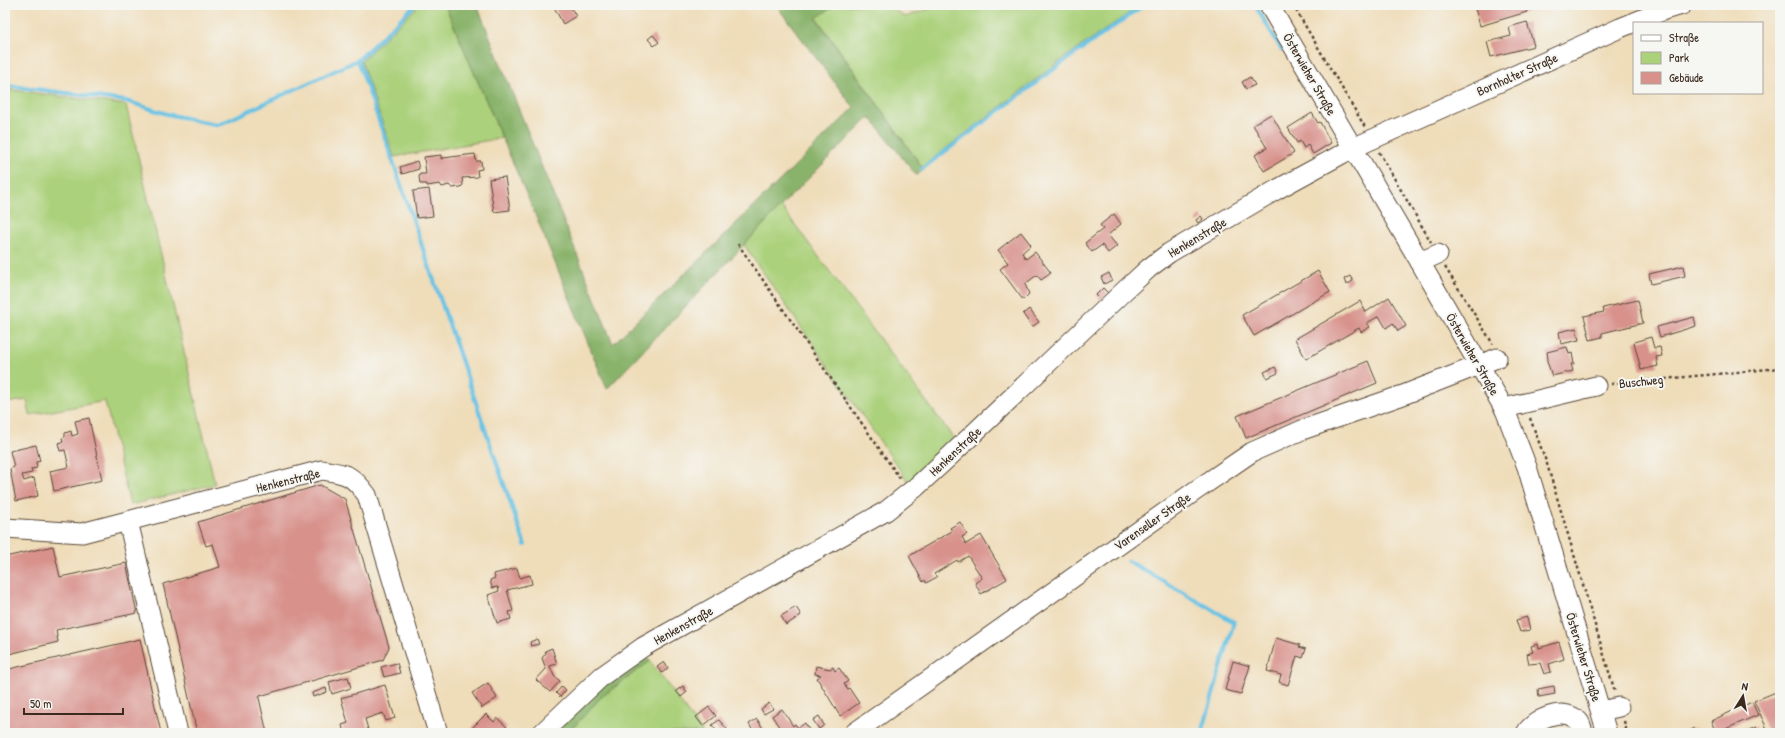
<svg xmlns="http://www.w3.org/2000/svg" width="1785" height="738" font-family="'Patrick Hand',sans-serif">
	<rect width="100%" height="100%" fill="#f6f6f2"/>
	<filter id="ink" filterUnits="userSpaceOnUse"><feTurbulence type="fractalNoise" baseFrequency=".025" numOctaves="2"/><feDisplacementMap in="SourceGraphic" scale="8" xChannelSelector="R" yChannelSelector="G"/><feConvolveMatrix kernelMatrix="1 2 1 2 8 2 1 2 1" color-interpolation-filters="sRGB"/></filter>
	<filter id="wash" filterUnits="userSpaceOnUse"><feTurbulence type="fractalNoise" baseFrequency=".012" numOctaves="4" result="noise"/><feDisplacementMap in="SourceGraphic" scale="16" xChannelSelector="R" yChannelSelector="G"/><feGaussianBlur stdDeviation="0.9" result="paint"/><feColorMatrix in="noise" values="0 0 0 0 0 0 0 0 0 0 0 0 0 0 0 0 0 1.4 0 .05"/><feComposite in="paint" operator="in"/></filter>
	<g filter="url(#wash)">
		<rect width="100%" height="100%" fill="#efddba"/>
		<g fill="#acd17b" stroke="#747e4c">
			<path d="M 419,5 L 445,5 L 502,138 L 394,157 L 361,61 Z"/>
			<path d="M 836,5 L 887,5 L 905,17 L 940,5 L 1141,5 L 1064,58 L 922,167 L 816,17 Z"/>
			<path d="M 5,89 L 126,105 L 215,484 L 130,505 L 105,401 L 30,415 L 27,400 L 5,403 Z"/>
			<path d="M 781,206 L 955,440 L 909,483 L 744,245 Z"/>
			<path d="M 650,661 L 703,733 L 568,733 L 600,698 Z"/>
		</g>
		<g fill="#89b36b" stroke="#626e44">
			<path d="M 445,5 L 477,5 L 613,344 L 854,108 L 776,5 L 836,5 L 816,18 L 924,170 L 916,175 L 870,117 L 781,206 L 607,389 L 537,219 Z"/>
			<path d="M 645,654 L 650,661 L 600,698 L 568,733 L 554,733 L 594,692 Z"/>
		</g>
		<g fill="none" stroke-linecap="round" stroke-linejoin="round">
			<g stroke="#66c2e4" stroke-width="4">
				<path d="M 1255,5 L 1282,50"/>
				<path d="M 358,60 L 525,545"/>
				<path d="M 5,85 L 126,101 L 167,114 L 218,125 L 358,60 L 415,5"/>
				<path d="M 922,169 L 1066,60 L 1144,5"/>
				<path d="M 1128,561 L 1234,622 L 1202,733"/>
			</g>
		</g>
		<g id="blocks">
			<g fill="#d8918b">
				<path d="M 557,5 L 576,5 L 571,8 L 576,16 L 563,24 L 554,7 Z"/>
				<path d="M 1474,5 L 1525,5 L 1527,12 L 1480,26 Z"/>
				<path d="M 1527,22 L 1534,46 L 1491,57 L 1487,42 L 1511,36 L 1509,27 Z"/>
				<path d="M 653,35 L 659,42 L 654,46 L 648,39 Z"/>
				<path d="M 1250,77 L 1255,85 L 1246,89 L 1242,82 Z"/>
				<path d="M 1312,113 L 1318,123 L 1320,122 L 1331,143 L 1313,154 L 1308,145 L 1304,148 L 1300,141 L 1297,143 L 1288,128 Z"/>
				<path d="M 1271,114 L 1294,153 L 1264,171 L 1255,155 L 1267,148 L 1253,125 Z"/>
				<path d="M 475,154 L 476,161 L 481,161 L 482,169 L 477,170 L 478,177 L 462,178 L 463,185 L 461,187 L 452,188 L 449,185 L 442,187 L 440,184 L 427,186 L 427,184 L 420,184 L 419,176 L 420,174 L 426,174 L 424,157 L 441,155 L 441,159 L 443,158 Z"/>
				<path d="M 417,161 L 419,169 L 402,174 L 400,167 Z"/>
				<path d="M 505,177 L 510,210 L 494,212 L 489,179 Z"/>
				<path d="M 429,189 L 433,216 L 417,218 L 413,191 Z"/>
				<path d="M 1114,214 L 1121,224 L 1108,235 L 1117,246 L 1108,253 L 1102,245 L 1092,252 L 1085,243 L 1103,229 L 1100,225 Z"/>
				<path d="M 1201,216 L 1203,219 L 1198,223 L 1196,220 Z"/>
				<path d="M 1021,232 L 1031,245 L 1022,253 L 1026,259 L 1035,252 L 1051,273 L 1041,280 L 1037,275 L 1025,284 L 1029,294 L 1023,300 L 1000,269 L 1008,263 L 998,250 Z"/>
				<path d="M 1683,266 L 1685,276 L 1651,284 L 1649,274 Z"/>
				<path d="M 1318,271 L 1330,292 L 1254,336 L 1242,315 Z"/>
				<path d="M 1109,273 L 1112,280 L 1104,284 L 1101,277 Z"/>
				<path d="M 1350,276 L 1353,281 L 1346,285 L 1344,279 Z"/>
				<path d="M 1103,288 L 1108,293 L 1101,300 L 1096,295 Z"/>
				<path d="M 1389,297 L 1406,326 L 1398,331 L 1393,323 L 1386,328 L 1379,316 L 1367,323 L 1370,327 L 1361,332 L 1359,328 L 1306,359 L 1295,339 L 1360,301 L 1366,312 Z"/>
				<path d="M 1638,300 L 1643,323 L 1602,333 L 1602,337 L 1590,340 L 1584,316 L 1604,312 L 1603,308 Z"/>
				<path d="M 1029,309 L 1039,322 L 1032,327 L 1023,314 Z"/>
				<path d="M 1694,317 L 1696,326 L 1660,337 L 1657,327 Z"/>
				<path d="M 1576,328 L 1579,340 L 1561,344 L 1559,332 Z"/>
				<path d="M 1651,337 L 1654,348 L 1660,347 L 1662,356 L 1656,357 L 1658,366 L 1641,370 L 1634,342 Z"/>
				<path d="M 1567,347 L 1569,354 L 1572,353 L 1574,364 L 1571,364 L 1573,371 L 1552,376 L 1547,361 L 1548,359 L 1547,352 Z"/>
				<path d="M 1368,361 L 1377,383 L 1246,438 L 1237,416 Z"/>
				<path d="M 1275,367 L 1278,373 L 1267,378 L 1264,372 Z"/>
				<path d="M 89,418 L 102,480 L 54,491 L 50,471 L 69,467 L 65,450 L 60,451 L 58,443 L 63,442 L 62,438 L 65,437 L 65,433 L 71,431 L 72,436 L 78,434 L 75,421 Z"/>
				<path d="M 36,445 L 40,461 L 36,462 L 37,468 L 31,469 L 32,473 L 22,475 L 24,481 L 34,478 L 38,496 L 16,501 L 10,469 L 14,467 L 10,451 Z"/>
				<path d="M 320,485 L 345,499 L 389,647 L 383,660 L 260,696 L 259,698 L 267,733 L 197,733 L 163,584 L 220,567 L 213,544 L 206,546 L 198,522 Z"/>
				<path d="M 960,522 L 967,534 L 962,537 L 966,544 L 981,535 L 1007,579 L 981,594 L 975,583 L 982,578 L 968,556 L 958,562 L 957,560 L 934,574 L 937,577 L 926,583 L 925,580 L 923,582 L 909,556 L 952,531 L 950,528 Z"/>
				<path d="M 53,546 L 60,577 L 126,563 L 137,613 L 56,630 L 58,642 L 5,655 L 5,557 Z"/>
				<path d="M 517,568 L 520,578 L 530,575 L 532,584 L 507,590 L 513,611 L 509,612 L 511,619 L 497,623 L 488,595 L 499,591 L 498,587 L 492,588 L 490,580 L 495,578 L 494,574 Z"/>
				<path d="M 796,607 L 801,615 L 786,625 L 781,616 Z"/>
				<path d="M 1527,617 L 1530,630 L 1520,632 L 1516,620 Z"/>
				<path d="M 1276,638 L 1300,645 L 1299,647 L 1306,649 L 1303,658 L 1297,656 L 1288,685 L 1279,682 L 1281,675 L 1267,671 Z"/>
				<path d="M 140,639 L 161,733 L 5,733 L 5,655 L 9,669 Z"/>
				<path d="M 537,639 L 539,644 L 531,646 L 530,642 Z"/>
				<path d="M 1559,642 L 1564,659 L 1549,664 L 1551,672 L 1544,674 L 1540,663 L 1529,664 L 1527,654 L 1533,652 L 1531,646 L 1538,644 L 1539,648 Z"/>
				<path d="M 552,648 L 557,664 L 550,666 L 554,676 L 560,681 L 550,692 L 536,680 L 546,669 L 542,658 L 546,653 L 545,651 Z"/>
				<path d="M 1233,661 L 1250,666 L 1241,694 L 1225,690 Z"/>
				<path d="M 664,662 L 668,668 L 662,673 L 657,667 Z"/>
				<path d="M 397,663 L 400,673 L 384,677 L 381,667 Z"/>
				<path d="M 816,666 L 830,669 L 833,667 L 835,671 L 839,668 L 848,681 L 844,684 L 847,689 L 849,688 L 859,703 L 840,716 L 817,678 L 821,675 L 815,674 Z"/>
				<path d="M 348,677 L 351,688 L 332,694 L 329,682 Z"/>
				<path d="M 488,683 L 497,698 L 482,708 L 472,693 Z"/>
				<path d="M 385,685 L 395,718 L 386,721 L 383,713 L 365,719 L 369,733 L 344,733 L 342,725 L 348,723 L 341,698 Z"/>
				<path d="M 562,686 L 566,690 L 560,697 L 556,693 Z"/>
				<path d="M 683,686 L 687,692 L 681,697 L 676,691 Z"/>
				<path d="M 1554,686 L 1555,694 L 1539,697 L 1538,689 Z"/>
				<path d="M 326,688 L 327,692 L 313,697 L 312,693 Z"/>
				<path d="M 1776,692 L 1780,701 L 1780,733 L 1769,733 L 1754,701 Z"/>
				<path d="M 1752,702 L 1758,715 L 1716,733 L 1711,721 Z"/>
				<path d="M 769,703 L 773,709 L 764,714 L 761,709 Z"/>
				<path d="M 709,707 L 716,716 L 703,726 L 696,717 Z"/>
				<path d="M 782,709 L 793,726 L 795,724 L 798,728 L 805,723 L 811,733 L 783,733 L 772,716 Z"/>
				<path d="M 486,714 L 494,722 L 497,718 L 507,727 L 504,731 L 506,733 L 471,733 L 474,729 L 472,728 Z"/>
				<path d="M 819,716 L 824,725 L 819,729 L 813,720 Z"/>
				<path d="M 757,719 L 766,733 L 754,733 L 749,724 Z"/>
				<path d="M 719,720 L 727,729 L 721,733 L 718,733 L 712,725 Z"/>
				<path d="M 1756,727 L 1759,733 L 1742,733 Z"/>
				<path d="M 1695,728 L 1697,733 L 1685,733 Z"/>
			</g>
		</g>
	</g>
	<g filter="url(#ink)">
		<use href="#blocks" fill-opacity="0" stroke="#564535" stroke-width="1"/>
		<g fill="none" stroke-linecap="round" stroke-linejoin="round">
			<g stroke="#564535" stroke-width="21">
				<g id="minor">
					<path d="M 1269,5 L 1420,262 L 1505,410 L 1527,467 L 1607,733"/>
					<path d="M 1420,262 L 1438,254"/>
					<path d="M 1505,410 L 1513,406 L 1596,386"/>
					<path d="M 128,521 L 178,733"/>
					<path d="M 5,528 L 82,533 L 322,470 C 347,474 351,474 367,495 L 438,733"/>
					<path d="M 1601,711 L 1619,707"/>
					<path d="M 542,733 L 602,676 L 643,647 L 886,511 L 915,488 L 951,455 L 1123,292 L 1149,268 L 1169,253 L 1276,190 L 1353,148 L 1620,28 L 1667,9 L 1682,5"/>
					<path d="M 854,733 L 1195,491 L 1252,452 L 1302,430 L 1403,395 L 1497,358"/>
					<path d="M 1526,733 C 1534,719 1562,707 1576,719 C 1581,722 1582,728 1583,733"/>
				</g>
			</g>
			<g stroke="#564535" stroke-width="2.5" stroke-dasharray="3 3" stroke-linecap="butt">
				<path d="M 1293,5 L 1365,127"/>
				<path d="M 1379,152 L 1431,242"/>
				<path d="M 738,244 L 901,480"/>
				<path d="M 1445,267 L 1493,344"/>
				<path d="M 1611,384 L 1780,368"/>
				<path d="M 1530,418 L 1547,464 L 1615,692"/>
				<path d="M 1624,721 L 1627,733"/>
			</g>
			<use href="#minor" stroke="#fff" stroke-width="19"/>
		</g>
	</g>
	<g text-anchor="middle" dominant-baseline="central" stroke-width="4" stroke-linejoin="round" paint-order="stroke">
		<g font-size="13" fill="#3b2a1e" stroke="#f6f6f2">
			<text transform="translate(1310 74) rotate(60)">Österwieher Straße</text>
			<text transform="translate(1517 74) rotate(-24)">Bornholter Straße</text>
			<text transform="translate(1197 237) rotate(-31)">Henkenstraße</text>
			<text transform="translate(1473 354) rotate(60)">Österwieher Straße</text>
			<text transform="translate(1641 381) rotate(-6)">Buschweg</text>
			<text transform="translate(955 451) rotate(-43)">Henkenstraße</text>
			<text transform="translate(288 480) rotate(-14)">Henkenstraße</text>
			<text transform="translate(1152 521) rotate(-35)">Varenseller Straße</text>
			<text transform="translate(683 625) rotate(-29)">Henkenstraße</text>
			<text transform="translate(1584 657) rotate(73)">Österwieher Straße</text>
		</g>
	</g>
	<rect width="1785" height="738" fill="none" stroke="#f6f6f2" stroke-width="20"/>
	<rect x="1633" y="22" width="130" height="72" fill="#f6f6f2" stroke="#aba49d"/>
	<rect x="1641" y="35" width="20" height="6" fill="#ffffff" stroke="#aba49d"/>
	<text x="1669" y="42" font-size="12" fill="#3b2a1e">Straße</text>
	<rect x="1641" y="52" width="20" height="12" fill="#acd17b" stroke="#aba49d"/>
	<text x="1669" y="62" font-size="12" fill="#3b2a1e">Park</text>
	<rect x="1641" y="72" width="20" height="12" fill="#d8918b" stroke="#aba49d"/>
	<text x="1669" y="82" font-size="12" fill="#3b2a1e">Gebäude</text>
	<g transform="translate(1743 696) rotate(11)" stroke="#f6f6f2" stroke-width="3" paint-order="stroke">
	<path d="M0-3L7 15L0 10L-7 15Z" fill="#3b2a1e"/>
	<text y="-6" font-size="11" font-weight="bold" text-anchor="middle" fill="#3b2a1e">N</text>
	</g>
	<path d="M24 708v6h99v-6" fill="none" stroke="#3b2a1e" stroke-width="2"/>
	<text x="30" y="708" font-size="12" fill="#3b2a1e" stroke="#f6f6f2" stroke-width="3" paint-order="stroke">50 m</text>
</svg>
